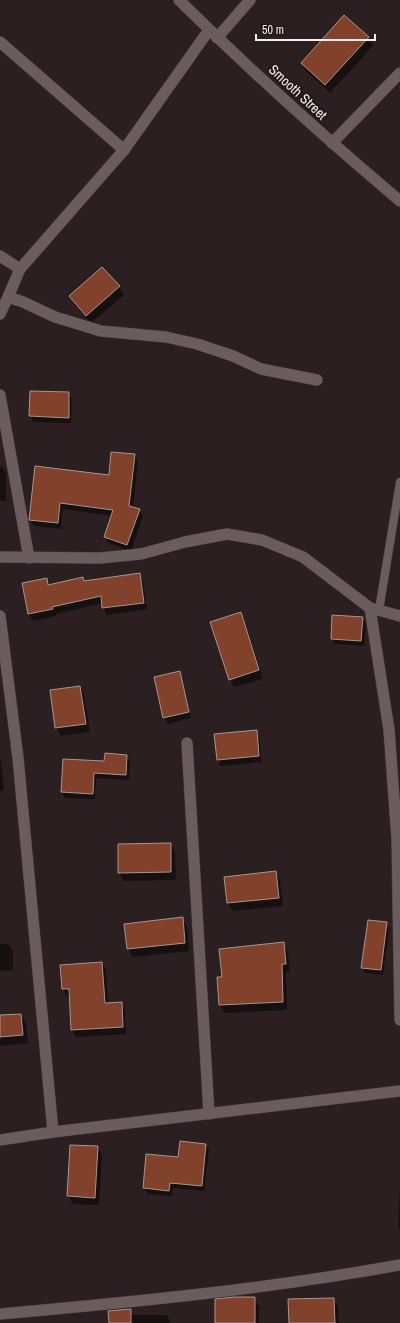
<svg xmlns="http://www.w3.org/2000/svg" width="400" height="1323" font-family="'Archivo Narrow',sans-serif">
	<rect width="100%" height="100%" fill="#2c1f21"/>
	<g fill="#0007">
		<path d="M 345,16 L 368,38 L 373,46 L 330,93 L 306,71 L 302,63 Z"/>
		<path d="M 119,287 L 124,295 L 91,323 L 75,305 L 70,297 Z"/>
		<path d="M 69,393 L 72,399 L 71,423 L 33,422 L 30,416 Z"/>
		<path d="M 135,455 L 138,462 L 133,508 L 139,510 L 143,516 L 131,551 L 109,543 L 105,537 L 113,516 L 63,509 L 61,529 L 34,526 L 30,519 L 36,467 L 110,476 Z"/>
		<path d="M 0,467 L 2,467 L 6,474 L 6,501 L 0,501 Z"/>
		<path d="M 139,574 L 143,581 L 147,609 L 107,615 L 103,608 L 103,603 L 56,614 L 56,616 L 33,621 L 29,614 L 23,583 L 46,579 L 50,586 Z"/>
		<path d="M 240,614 L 245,622 L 263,679 L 234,687 L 230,679 Z"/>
		<path d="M 362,618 L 366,624 L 364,646 L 335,644 L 332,638 Z"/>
		<path d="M 179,673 L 182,678 L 191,718 L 168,724 L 164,718 L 155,678 Z"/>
		<path d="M 80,687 L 84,695 L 90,732 L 61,736 L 56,728 L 51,691 Z"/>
		<path d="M 256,731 L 259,737 L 262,762 L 221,766 L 218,760 L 215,735 Z"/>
		<path d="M 127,756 L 130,761 L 129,780 L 96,778 L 95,799 L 65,798 L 62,792 L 105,762 Z"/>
		<path d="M 0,758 L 1,760 L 4,790 L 0,791 Z"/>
		<path d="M 171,844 L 175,852 L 176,880 L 124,881 L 119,873 Z"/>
		<path d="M 275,872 L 280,880 L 283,906 L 233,911 L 228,903 Z"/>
		<path d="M 182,918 L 187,926 L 189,951 L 133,957 L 128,949 Z"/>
		<path d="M 386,923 L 389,929 L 383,975 L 365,973 L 362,967 Z"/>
		<path d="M 0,944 L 8,944 L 13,951 L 13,970 L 0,971 Z"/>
		<path d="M 283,944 L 288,952 L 290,972 L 286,972 L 287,1010 L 224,1013 L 220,1005 L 223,978 Z"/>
		<path d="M 102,963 L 106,970 L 108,1003 L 121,1003 L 125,1010 L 126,1034 L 76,1037 L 72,1030 L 70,996 L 67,996 L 63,989 Z"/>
		<path d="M 21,1015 L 26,1023 L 28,1043 L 0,1046 L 0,1016 Z"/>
		<path d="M 206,1145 L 209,1150 L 204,1191 L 173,1188 L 172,1196 L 147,1194 L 144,1188 L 147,1155 L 179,1158 Z"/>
		<path d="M 97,1147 L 102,1155 L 99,1205 L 73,1204 L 68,1196 Z"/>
		<path d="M 400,1190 L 400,1230 L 398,1227 Z"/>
		<path d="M 254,1298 L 259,1306 L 259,1323 L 216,1323 Z"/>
		<path d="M 333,1299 L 338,1307 L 339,1323 L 290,1323 Z"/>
		<path d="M 130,1310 L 133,1315 L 167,1315 L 171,1323 L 110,1323 Z"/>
	</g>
	<g fill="#81412b" stroke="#a69691">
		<path d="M 344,15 L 369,37 L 325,85 L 301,63 Z"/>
		<path d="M 102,267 L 120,286 L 86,316 L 69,296 Z"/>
		<path d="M 30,391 L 69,392 L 69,418 L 29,416 Z"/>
		<path d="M 111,452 L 135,454 L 129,506 L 140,509 L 127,545 L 104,537 L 113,510 L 60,503 L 58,523 L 29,520 L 35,466 L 109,475 Z"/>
		<path d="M 140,573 L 144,603 L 102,608 L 101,596 L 52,607 L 53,609 L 28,614 L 22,583 L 47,578 L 48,585 L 83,577 L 84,581 Z"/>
		<path d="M 241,612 L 259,670 L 229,680 L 210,622 Z"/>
		<path d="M 332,615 L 363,617 L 361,641 L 331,639 Z"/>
		<path d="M 180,671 L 189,712 L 163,718 L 154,677 Z"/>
		<path d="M 80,686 L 86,724 L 55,728 L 50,690 Z"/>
		<path d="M 257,730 L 259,756 L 217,760 L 214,734 Z"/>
		<path d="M 105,753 L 127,755 L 126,775 L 94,773 L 93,794 L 61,792 L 63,759 L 104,761 Z"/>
		<path d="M 171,843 L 171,872 L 118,873 L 118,844 Z"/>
		<path d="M 276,871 L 279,898 L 227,903 L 224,877 Z"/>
		<path d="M 183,917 L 185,943 L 127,949 L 124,924 Z"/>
		<path d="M 368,920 L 387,922 L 381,970 L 361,968 Z"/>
		<path d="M 284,942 L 286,964 L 282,964 L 283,1002 L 219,1005 L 217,977 L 222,977 L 219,949 Z"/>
		<path d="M 102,962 L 105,1003 L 122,1002 L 123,1027 L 71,1030 L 69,989 L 62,989 L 60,965 Z"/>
		<path d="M 21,1014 L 23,1035 L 0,1037 L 0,1015 Z"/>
		<path d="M 180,1141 L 206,1144 L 202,1186 L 170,1183 L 169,1191 L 143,1188 L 146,1154 L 178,1157 Z"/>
		<path d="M 70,1145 L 98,1146 L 95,1198 L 67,1196 Z"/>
		<path d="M 234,1297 L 255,1297 L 255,1323 L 215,1323 L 215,1299 Z"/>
		<path d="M 334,1298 L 335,1323 L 289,1323 L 288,1299 Z"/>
		<path d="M 131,1309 L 131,1323 L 109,1323 L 108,1311 Z"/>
	</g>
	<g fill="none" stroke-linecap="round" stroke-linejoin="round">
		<g stroke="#463b3d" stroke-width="9">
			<path id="service" d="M 379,610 L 400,482"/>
		</g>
		<g stroke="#463b3d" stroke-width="12">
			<g id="minor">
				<path d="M 179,0 C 250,70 324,137 400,201"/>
				<path d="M 217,38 L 250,0"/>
				<path d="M 0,42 L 124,150"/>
				<path d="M 332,143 L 400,73"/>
				<path d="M 0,256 L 20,269 L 124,150 L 209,30"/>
				<path d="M 20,269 L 8,297 L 23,302 L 55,317 L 101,331 L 166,337 L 197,344 L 233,356 L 261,369 L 317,380"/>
				<path d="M 0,314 L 8,297"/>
				<path d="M 0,395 L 29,558"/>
				<path d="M 0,557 L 100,558 L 141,554 L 185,542 L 227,534 L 262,540 L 303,557 L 370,608 L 400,616"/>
				<path d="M 370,608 L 389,730 L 397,839 L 400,1020"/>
				<path d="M 0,616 L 18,758 L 53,1132"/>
				<path d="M 187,743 L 209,1114"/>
				<path d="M 0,1140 L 53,1132 L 400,1091"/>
				<path d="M 0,1314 C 134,1302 268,1289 400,1265"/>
			</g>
		</g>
		<use href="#service" stroke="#6b5c5e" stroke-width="8"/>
		<use href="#minor" stroke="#6b5c5e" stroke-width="11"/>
	</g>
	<g text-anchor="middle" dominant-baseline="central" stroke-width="3.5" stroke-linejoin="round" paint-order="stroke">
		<g font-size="14" fill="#f6edee" stroke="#221618">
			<text transform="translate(298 92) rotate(43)">Smooth Street</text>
		</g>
	</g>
	<path d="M256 34v6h119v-6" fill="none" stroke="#f6edee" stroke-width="2"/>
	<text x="262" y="34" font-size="12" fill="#f6edee" stroke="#221618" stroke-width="3" paint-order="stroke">50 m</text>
</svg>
